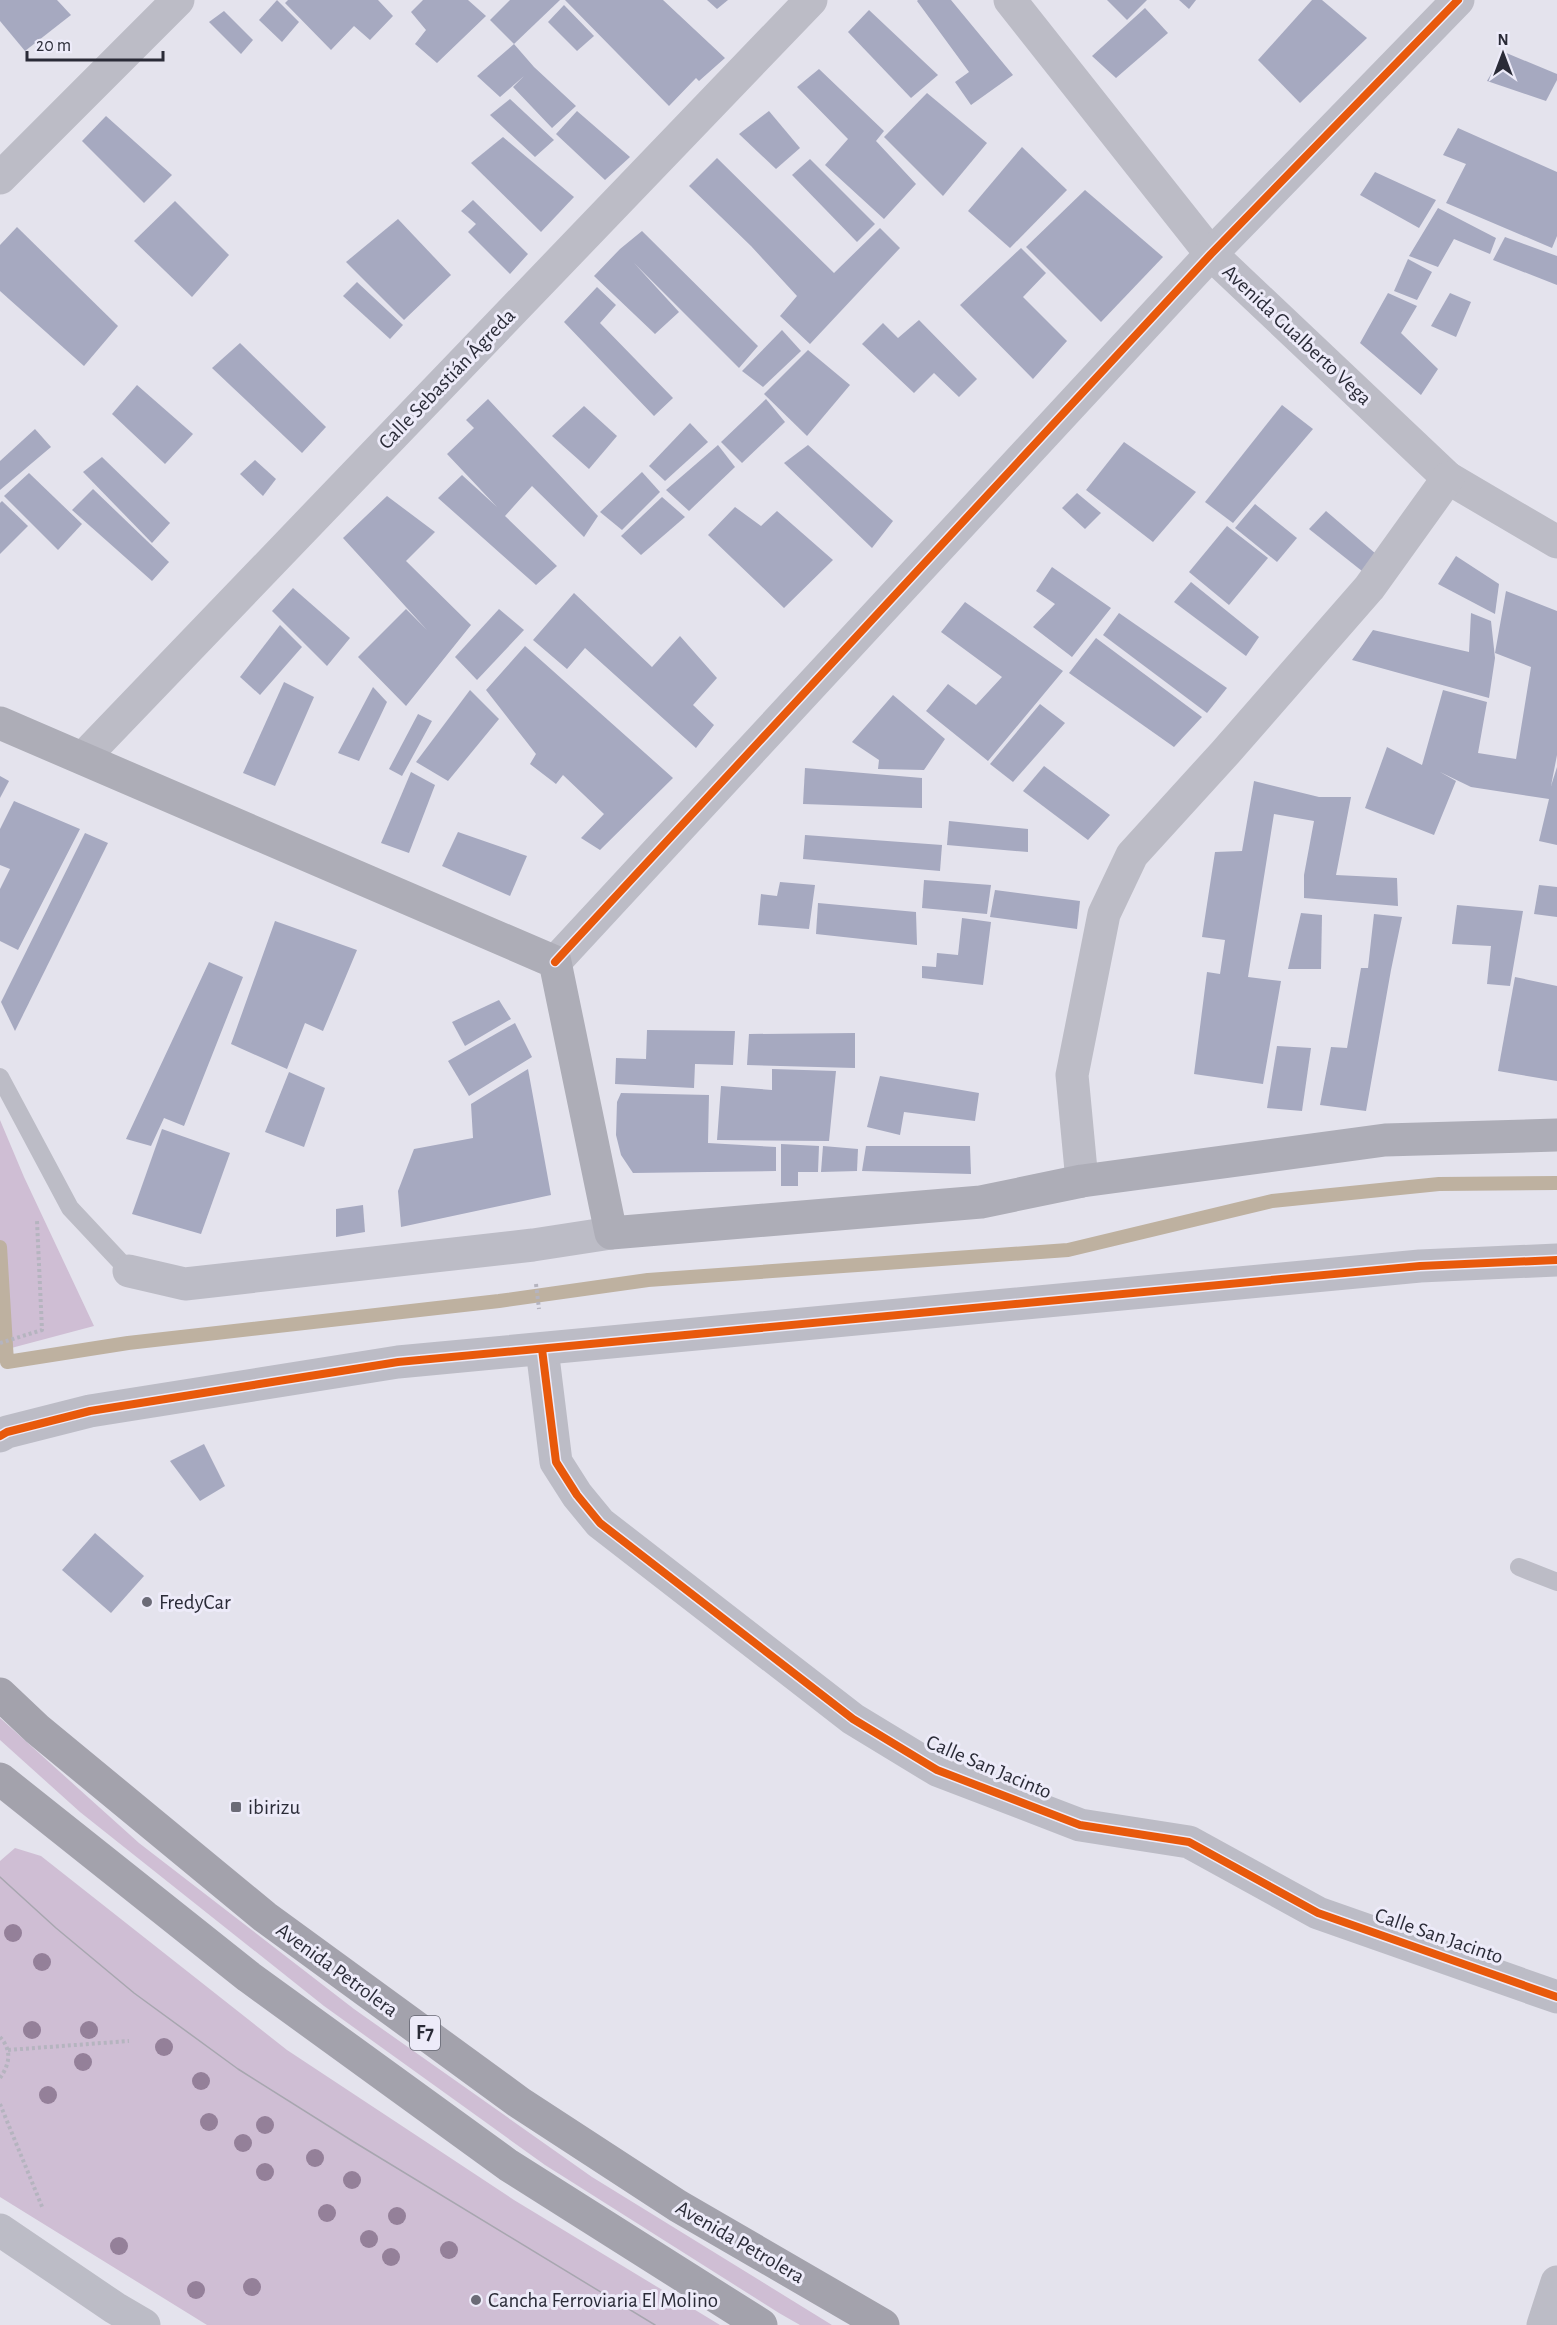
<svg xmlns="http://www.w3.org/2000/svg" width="1557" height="2325" font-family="'Alegreya Sans',sans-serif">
	<rect width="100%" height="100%" fill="#e4e3ed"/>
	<g fill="#cfbed4">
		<path d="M 0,1120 L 24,1177 L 94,1326 L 0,1351 Z"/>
		<path d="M 0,1718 L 139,1843 L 354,2009 L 592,2177 L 832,2325 L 800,2325 L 779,2313 L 545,2165 L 324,2006 L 80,1812 L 0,1740 Z"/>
		<path d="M 15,1848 L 41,1856 L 287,2050 L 514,2200 L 720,2325 L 207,2325 L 0,2197 L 0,1861 Z"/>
	</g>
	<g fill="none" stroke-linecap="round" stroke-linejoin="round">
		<path stroke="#beb1a0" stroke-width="14" d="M 0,1247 L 7,1362 L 128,1343 L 499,1301 L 648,1280 L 1068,1250 L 1272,1201 L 1439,1184 L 1557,1183"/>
	</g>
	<g fill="#a6a9c0">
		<path d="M 0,0 L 57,0 L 71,15 L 25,51 L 0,21 Z"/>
		<path d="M 277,0 L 299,22 L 282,42 L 259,20 Z"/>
		<path d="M 288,0 L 378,0 L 393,16 L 370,40 L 354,26 L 331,50 L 285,3 Z"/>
		<path d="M 423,0 L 468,0 L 486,16 L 437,63 L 415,44 L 426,30 L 411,12 Z"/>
		<path d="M 510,0 L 560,0 L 514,44 L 490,20 Z"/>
		<path d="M 565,0 L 663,0 L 725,58 L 699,81 L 696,78 L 669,106 Z"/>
		<path d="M 707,0 L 728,0 L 717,9 Z"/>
		<path d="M 918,0 L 951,0 L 1013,75 L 971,105 L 955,82 L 969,72 L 917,1 Z"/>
		<path d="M 1107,0 L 1147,0 L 1127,20 Z"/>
		<path d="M 1179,0 L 1196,0 L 1189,9 Z"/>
		<path d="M 1312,0 L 1322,0 L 1367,38 L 1300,103 L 1258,60 Z"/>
		<path d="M 564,5 L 594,36 L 577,51 L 548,22 Z"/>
		<path d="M 1145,8 L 1168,33 L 1116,78 L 1092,56 Z"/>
		<path d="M 869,10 L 938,75 L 911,98 L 848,32 Z"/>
		<path d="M 224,11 L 253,40 L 241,54 L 209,22 Z"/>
		<path d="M 514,44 L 534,67 L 576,106 L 552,128 L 513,87 L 524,76 L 500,97 L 477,76 Z"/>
		<path d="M 1504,52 L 1557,74 L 1557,80 L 1546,101 L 1487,81 Z"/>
		<path d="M 819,69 L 884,131 L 876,141 L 916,184 L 884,219 L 825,165 L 848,139 L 797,87 Z"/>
		<path d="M 927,93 L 987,143 L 943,196 L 884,137 Z"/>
		<path d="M 510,99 L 554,140 L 535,157 L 490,115 Z"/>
		<path d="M 577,111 L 630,157 L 605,180 L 556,134 Z"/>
		<path d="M 769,111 L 800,148 L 776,169 L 739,134 Z"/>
		<path d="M 106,116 L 172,175 L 144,203 L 82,141 Z"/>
		<path d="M 1458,128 L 1557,172 L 1557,236 L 1552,248 L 1446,203 L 1466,164 L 1443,155 Z"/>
		<path d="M 503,137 L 574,197 L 541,232 L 471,163 Z"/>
		<path d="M 1022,147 L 1067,190 L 1010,248 L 968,211 Z"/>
		<path d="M 717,158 L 834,273 L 880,228 L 900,248 L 810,344 L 780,316 L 797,296 L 751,246 L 689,186 Z"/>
		<path d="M 810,159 L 875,224 L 857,242 L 792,175 Z"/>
		<path d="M 1375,172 L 1436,200 L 1419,228 L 1360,195 Z"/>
		<path d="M 1085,190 L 1163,257 L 1101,322 L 1026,247 Z"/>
		<path d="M 473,200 L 528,254 L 510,274 L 468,232 L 476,224 L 461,211 Z"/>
		<path d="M 175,201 L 229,255 L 192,297 L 134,241 Z"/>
		<path d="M 1438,208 L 1496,238 L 1490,254 L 1454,239 L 1438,267 L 1409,256 Z"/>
		<path d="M 398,219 L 451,275 L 404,320 L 346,262 Z"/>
		<path d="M 17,227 L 118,326 L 84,366 L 0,291 L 0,245 Z"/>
		<path d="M 642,231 L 758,346 L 739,368 L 634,263 L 679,312 L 655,334 L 594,276 L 620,249 Z"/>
		<path d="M 1505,237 L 1557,256 L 1557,285 L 1493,260 Z"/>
		<path d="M 1021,248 L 1046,273 L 1023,297 L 1067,341 L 1033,379 L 960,305 Z"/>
		<path d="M 1408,259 L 1432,272 L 1417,300 L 1394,291 Z"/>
		<path d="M 357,282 L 403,325 L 390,339 L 343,296 Z"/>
		<path d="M 597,287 L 616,305 L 600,323 L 673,398 L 654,416 L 564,322 Z"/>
		<path d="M 1388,293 L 1417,306 L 1401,333 L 1438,369 L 1421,395 L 1360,343 Z"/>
		<path d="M 1450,293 L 1471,302 L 1456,337 L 1431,326 Z"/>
		<path d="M 919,320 L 977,379 L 959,397 L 934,373 L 914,393 L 862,344 L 883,323 L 898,338 Z"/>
		<path d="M 782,330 L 801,351 L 763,387 L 742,371 Z"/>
		<path d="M 240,343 L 326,427 L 302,453 L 212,368 Z"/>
		<path d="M 808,350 L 850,385 L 807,436 L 764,394 Z"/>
		<path d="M 137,385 L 193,434 L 165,464 L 112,414 Z"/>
		<path d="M 488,399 L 598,516 L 584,537 L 532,486 L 505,516 L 557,566 L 536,585 L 438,498 L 462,475 L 497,507 L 447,454 L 474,428 L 466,420 Z"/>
		<path d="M 766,399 L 785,422 L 742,463 L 721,442 Z"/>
		<path d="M 1282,405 L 1313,429 L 1233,523 L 1205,502 Z"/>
		<path d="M 584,406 L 617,436 L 589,469 L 552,436 Z"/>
		<path d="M 690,423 L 708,442 L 665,481 L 649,466 Z"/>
		<path d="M 35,429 L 51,447 L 0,490 L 0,461 Z"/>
		<path d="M 1124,442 L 1196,492 L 1153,542 L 1086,490 Z"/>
		<path d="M 718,445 L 735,467 L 689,511 L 666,490 Z"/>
		<path d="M 808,445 L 893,521 L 872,548 L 784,463 Z"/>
		<path d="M 102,457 L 170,523 L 152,543 L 83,472 Z"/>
		<path d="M 255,460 L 276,479 L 263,496 L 240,474 Z"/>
		<path d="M 642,472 L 660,492 L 622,530 L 600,512 Z"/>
		<path d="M 29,473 L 82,524 L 58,550 L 4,496 Z"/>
		<path d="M 93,489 L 169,562 L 152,581 L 72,510 Z"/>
		<path d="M 1077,493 L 1101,513 L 1085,529 L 1062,508 Z"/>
		<path d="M 387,496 L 435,532 L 406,561 L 471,625 L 406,706 L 358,657 L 406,609 L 427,630 L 343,538 Z"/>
		<path d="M 662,497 L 685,517 L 641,555 L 621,536 Z"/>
		<path d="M 2,501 L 28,526 L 0,554 L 0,503 Z"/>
		<path d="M 1255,504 L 1297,538 L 1277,562 L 1235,528 Z"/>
		<path d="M 735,507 L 761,526 L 777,511 L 833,560 L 784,608 L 708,535 Z"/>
		<path d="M 1326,511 L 1376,554 L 1362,571 L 1309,529 Z"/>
		<path d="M 1227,526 L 1268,558 L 1229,605 L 1189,572 Z"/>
		<path d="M 1456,556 L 1499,584 L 1495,614 L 1438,584 Z"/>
		<path d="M 1052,567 L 1111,608 L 1072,657 L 1033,627 L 1055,604 L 1036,591 Z"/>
		<path d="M 1191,582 L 1259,637 L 1246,656 L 1174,602 Z"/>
		<path d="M 293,588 L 350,638 L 327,666 L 272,611 Z"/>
		<path d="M 1506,591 L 1557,611 L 1557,755 L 1551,786 L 1557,767 L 1557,845 L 1539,841 L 1549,799 L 1471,787 L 1440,772 L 1456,781 L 1434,835 L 1365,808 L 1387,747 L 1422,765 L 1443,690 L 1487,702 L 1478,753 L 1516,759 L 1531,667 L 1495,653 Z"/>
		<path d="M 574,593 L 652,667 L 680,636 L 717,678 L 693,705 L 714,725 L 696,748 L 585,648 L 567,669 L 533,640 Z"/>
		<path d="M 965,602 L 1063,671 L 988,761 L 926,711 L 948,684 L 976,705 L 1002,677 L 941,632 Z"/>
		<path d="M 499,609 L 524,630 L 477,680 L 455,657 Z"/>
		<path d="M 1119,613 L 1227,688 L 1207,713 L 1103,635 Z"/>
		<path d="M 1471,613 L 1491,621 L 1495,658 L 1489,698 L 1352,660 L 1373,630 L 1469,652 Z"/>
		<path d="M 280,625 L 302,647 L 260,695 L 240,677 Z"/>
		<path d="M 1096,638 L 1202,717 L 1174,747 L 1069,673 Z"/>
		<path d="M 525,646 L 673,778 L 600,850 L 581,838 L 604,814 L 563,775 L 556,784 L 530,764 L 536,754 L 486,690 Z"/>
		<path d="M 284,682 L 314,697 L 275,786 L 243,773 Z"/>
		<path d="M 373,687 L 387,702 L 359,761 L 338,753 Z"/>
		<path d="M 470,690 L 499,719 L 448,781 L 416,762 Z"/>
		<path d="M 893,695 L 945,739 L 924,770 L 878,769 L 879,760 L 852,742 Z"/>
		<path d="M 1040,704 L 1065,723 L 1013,782 L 990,764 Z"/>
		<path d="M 418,714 L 432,721 L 402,776 L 389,769 Z"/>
		<path d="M 1044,766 L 1110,815 L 1088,840 L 1023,791 Z"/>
		<path d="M 805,768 L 922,778 L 922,808 L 803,804 Z"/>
		<path d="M 411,772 L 435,785 L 409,853 L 381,843 Z"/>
		<path d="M 0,776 L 9,781 L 0,798 Z"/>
		<path d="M 1254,781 L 1319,797 L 1351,797 L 1336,875 L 1397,878 L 1398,906 L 1304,898 L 1304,875 L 1314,821 L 1274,814 L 1248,977 L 1281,981 L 1263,1084 L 1194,1074 L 1207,972 L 1220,974 L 1225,940 L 1202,937 L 1215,852 L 1242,851 Z"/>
		<path d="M 14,801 L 80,829 L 18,950 L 0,941 L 0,889 L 10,869 L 0,865 L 0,829 Z"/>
		<path d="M 949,821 L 1028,829 L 1028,852 L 947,845 Z"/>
		<path d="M 458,832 L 527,856 L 510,896 L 442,866 Z"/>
		<path d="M 85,833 L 108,843 L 15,1031 L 1,1002 Z"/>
		<path d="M 805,835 L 942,845 L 940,871 L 803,859 Z"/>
		<path d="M 924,880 L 991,885 L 987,914 L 922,908 Z"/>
		<path d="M 780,882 L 815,885 L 809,929 L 758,925 L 761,894 L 777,896 Z"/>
		<path d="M 1539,885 L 1557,887 L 1557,917 L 1534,914 Z"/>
		<path d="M 995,890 L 1080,901 L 1077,929 L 990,917 Z"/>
		<path d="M 818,903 L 916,912 L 917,945 L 816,934 Z"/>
		<path d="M 1457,905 L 1523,911 L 1510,986 L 1487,984 L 1491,946 L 1452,944 Z"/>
		<path d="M 1301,913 L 1322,915 L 1321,969 L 1288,969 Z"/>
		<path d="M 1374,914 L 1402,917 L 1391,970 L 1366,1111 L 1320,1105 L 1331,1047 L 1347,1048 L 1361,968 L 1368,968 Z"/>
		<path d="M 962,918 L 991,922 L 983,985 L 922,978 L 922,966 L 936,967 L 937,953 L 958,955 Z"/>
		<path d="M 275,921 L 357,950 L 323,1031 L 305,1023 L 287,1069 L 231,1044 Z"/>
		<path d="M 209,962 L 243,977 L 184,1126 L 164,1118 L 151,1146 L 126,1139 Z"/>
		<path d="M 1515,977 L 1557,986 L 1557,1081 L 1498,1071 Z"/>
		<path d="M 499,1000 L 511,1019 L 465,1046 L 452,1022 Z"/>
		<path d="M 515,1023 L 532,1057 L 469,1096 L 448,1061 Z"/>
		<path d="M 647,1030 L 735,1031 L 733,1065 L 695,1064 L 694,1088 L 615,1084 L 616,1058 L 646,1059 Z"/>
		<path d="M 855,1033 L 855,1068 L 747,1065 L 749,1034 Z"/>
		<path d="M 1277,1046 L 1311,1048 L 1302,1111 L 1267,1108 Z"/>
		<path d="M 528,1069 L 551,1195 L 401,1227 L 398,1191 L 414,1149 L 473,1138 L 471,1104 Z"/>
		<path d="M 772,1069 L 836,1071 L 829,1141 L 717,1140 L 721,1086 L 772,1090 Z"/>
		<path d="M 289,1072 L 325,1088 L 304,1147 L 265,1132 Z"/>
		<path d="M 880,1076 L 979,1093 L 975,1121 L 904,1112 L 900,1135 L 867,1127 Z"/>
		<path d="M 621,1093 L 709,1095 L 708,1143 L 776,1147 L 776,1171 L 633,1173 L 621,1155 L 616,1135 L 617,1102 Z"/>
		<path d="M 162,1129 L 230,1153 L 201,1234 L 132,1214 Z"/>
		<path d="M 781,1144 L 819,1146 L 818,1172 L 798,1172 L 798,1186 L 781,1186 Z"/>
		<path d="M 823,1146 L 858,1149 L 857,1171 L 821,1172 Z"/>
		<path d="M 866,1146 L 970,1146 L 971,1174 L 862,1171 Z"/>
		<path d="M 363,1205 L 365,1232 L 336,1237 L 336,1209 Z"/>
		<path d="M 204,1444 L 225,1486 L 200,1501 L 170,1461 Z"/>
		<path d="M 95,1533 L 144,1576 L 111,1613 L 62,1570 Z"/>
	</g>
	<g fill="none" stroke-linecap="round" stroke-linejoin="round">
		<g stroke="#b5b4bf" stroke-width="4" stroke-dasharray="3 3" stroke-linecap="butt">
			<path d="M 536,1284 L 539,1309"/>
			<path d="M 0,1343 L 42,1330 L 37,1221"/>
			<path d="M 0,2037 C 12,2050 10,2064 0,2078"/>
			<path d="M 8,2050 L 129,2041"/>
			<path d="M 0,2104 L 43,2209"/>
		</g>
		<g stroke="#bcbcc6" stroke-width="18">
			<path d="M 0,1077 L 70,1208 L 129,1271"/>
			<path d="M 1519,1567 L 1557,1582"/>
		</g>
		<g stroke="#bcbcc6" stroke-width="33">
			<path d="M 1010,0 L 1211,254 L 1448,478 L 1557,542"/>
			<path d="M 0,178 L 178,0"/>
			<path d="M 83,758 L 811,0"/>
			<path d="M 555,962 L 1211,254 L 1458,0"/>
			<path d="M 1082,1181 L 1072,1075 L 1104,914 L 1132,855 L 1224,754 L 1369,588 L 1448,478"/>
			<path d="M 129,1271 L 185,1284 L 533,1245 L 611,1233"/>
			<path d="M 542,1349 L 556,1462 L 577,1495 L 600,1523 L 853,1719 L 937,1770 L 1080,1825 L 1189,1842 L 1318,1913 L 1557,1997"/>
			<path d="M 0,1436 L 7,1432 L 90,1411 L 398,1362 L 1420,1266 L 1557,1260"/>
			<path d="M 0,2230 L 115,2308 L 144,2325"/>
			<path d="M 1543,2325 L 1557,2282"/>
		</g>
		<path stroke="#adadb7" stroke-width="33" d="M 0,723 L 555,962 L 611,1233 L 981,1202 L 1082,1181 L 1385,1140 L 1557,1135"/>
		<g stroke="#a3a2ac" stroke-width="33">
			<path d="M 0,1694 L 37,1729 L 265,1917 L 520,2103 L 678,2206 L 883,2325"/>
			<path d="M 0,1779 L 249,1977 L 508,2165 L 761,2325"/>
		</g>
		<path stroke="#a7a6af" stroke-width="1.5" d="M 0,1877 L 56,1928 L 134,1993 L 238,2069 L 354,2142 L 655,2325"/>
		<g stroke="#edebf9" stroke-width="11">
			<g id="cycleway">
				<path d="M 555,962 L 1211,254 L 1458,0"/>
				<path d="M 542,1349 L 556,1462 L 577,1495 L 600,1523 L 853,1719 L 937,1770 L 1080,1825 L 1189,1842 L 1318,1913 L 1557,1997"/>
				<path d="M 0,1436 L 7,1432 L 90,1411 L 398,1362 L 1420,1266 L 1557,1260"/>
			</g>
		</g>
		<use href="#cycleway" stroke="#e8590c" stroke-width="8"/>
	</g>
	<g fill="#948099">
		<circle cx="13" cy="1933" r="9"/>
		<circle cx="42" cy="1962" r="9"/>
		<circle cx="32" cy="2030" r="9"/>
		<circle cx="89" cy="2030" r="9"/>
		<circle cx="164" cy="2047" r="9"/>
		<circle cx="83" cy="2062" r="9"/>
		<circle cx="201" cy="2081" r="9"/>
		<circle cx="48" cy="2095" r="9"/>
		<circle cx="209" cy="2122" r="9"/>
		<circle cx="265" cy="2125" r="9"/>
		<circle cx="243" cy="2143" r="9"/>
		<circle cx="315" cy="2158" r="9"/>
		<circle cx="265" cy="2172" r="9"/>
		<circle cx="352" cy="2180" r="9"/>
		<circle cx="327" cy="2213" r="9"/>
		<circle cx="397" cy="2216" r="9"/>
		<circle cx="369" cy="2239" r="9"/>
		<circle cx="119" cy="2246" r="9"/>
		<circle cx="449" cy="2250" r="9"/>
		<circle cx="391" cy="2257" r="9"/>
		<circle cx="252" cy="2287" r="9"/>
		<circle cx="196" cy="2290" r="9"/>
	</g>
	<g fill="#6b6b77" stroke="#edebf9" stroke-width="2">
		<circle cx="147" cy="1602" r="6"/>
		<rect x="230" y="1801" width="12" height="12" rx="3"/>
		<circle cx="476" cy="2300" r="6"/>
	</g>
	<g text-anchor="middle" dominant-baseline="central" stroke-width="6" stroke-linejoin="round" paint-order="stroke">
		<rect fill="#edebf9" stroke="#646571" stroke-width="1.5" x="410" y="2016" width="30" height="34" rx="4.5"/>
		<g font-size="20" font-weight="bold" fill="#2a2b37">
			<text x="425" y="2033">F7</text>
		</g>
		<g font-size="21" fill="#2a2b37" stroke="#edebf9">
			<text transform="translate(1297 335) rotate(43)">Avenida Gualberto Vega</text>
			<text transform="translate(447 379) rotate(-46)">Calle Sebastián Ágreda</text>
			<text transform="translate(989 1767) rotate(23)">Calle San Jacinto</text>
			<text transform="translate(1439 1936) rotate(19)">Calle San Jacinto</text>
			<text transform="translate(337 1970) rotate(36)">Avenida Petrolera</text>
			<text transform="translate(740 2242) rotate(30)">Avenida Petrolera</text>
		</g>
		<g font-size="21" fill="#2a2b37" stroke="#edebf9" text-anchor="start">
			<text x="159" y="1602">FredyCar</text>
			<text x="248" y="1807">ibirizu</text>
			<text x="488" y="2300">Cancha Ferroviaria El Molino</text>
		</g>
	</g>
	<g transform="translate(1503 54)" stroke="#edebf9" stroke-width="4.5" paint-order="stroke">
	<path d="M0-4.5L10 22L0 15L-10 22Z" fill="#2a2b37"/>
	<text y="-9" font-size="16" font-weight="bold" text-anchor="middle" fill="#2a2b37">N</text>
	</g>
	<path d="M27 51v9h136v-9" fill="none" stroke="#2a2b37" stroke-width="3"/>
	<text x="36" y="51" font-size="18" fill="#2a2b37" stroke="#edebf9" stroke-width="4.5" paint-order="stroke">20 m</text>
</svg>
